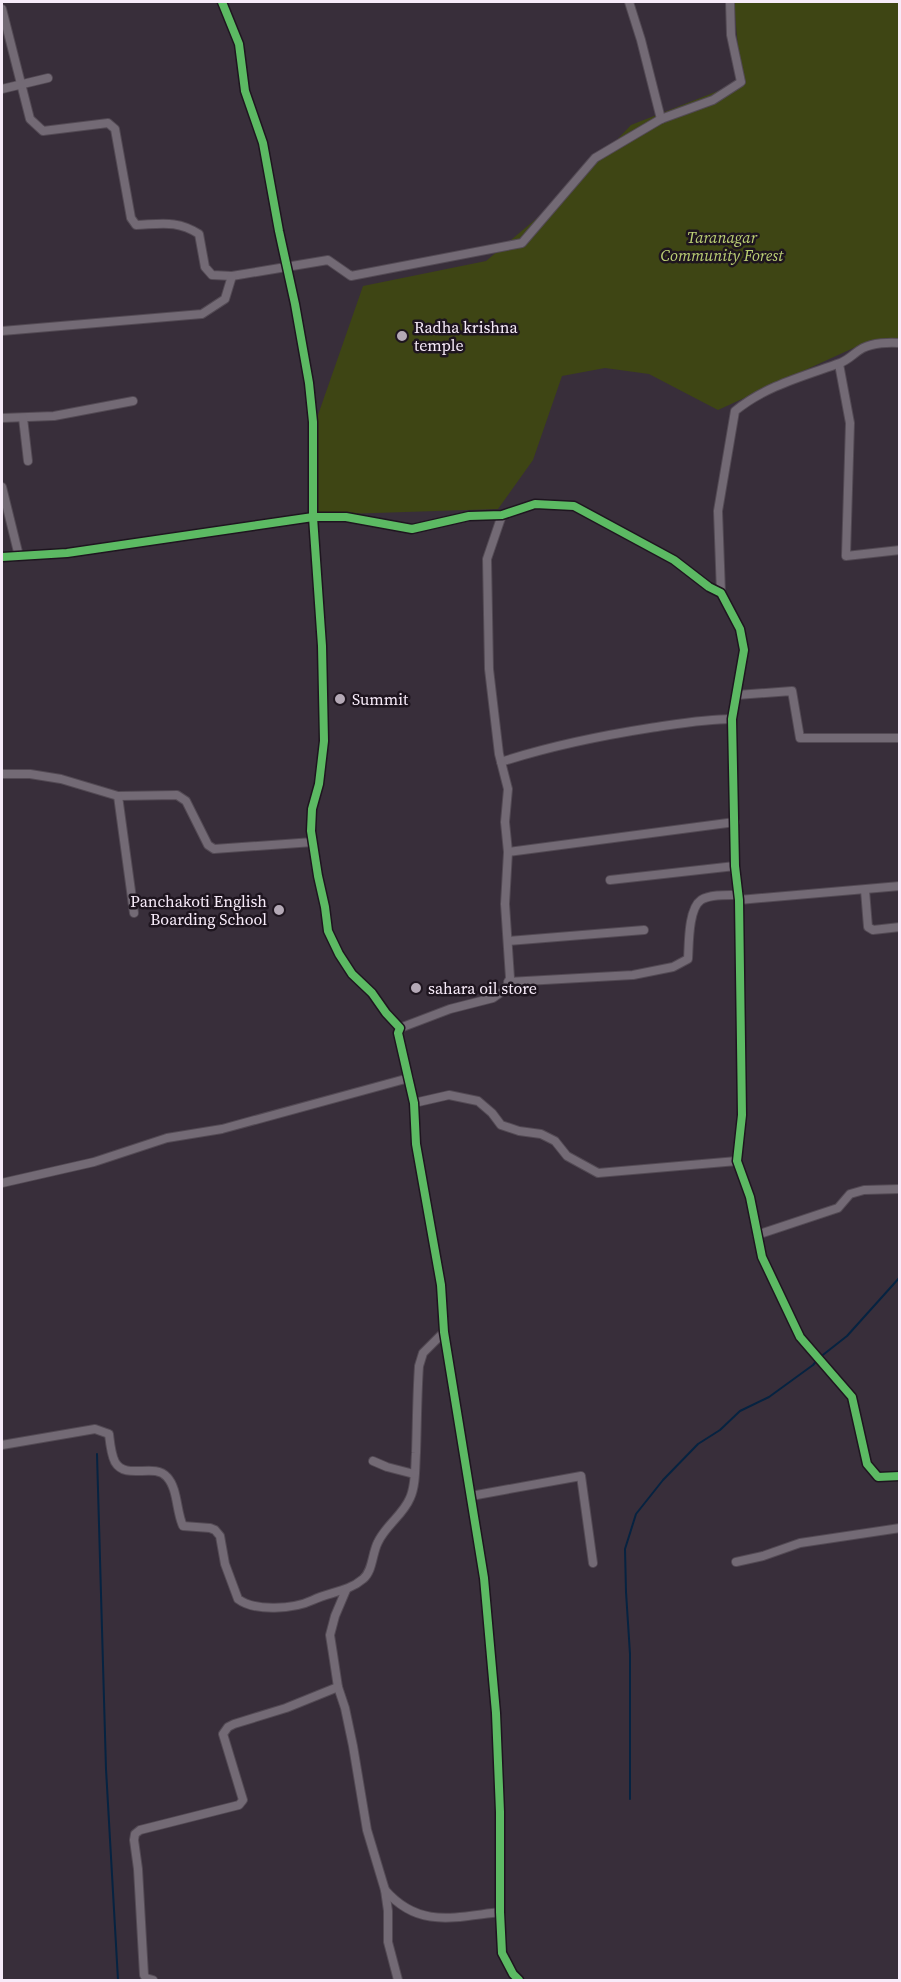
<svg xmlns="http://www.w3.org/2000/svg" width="901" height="1982" font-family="'Source Serif 4',serif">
	<rect width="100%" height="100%" fill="#382e3a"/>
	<path fill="#3e4514" d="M 734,2 L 899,2 L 899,341 L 871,340 L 718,410 L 649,374 L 605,368 L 562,376 L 533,460 L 498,509 L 313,515 L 311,435 L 363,286 L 486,261 L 562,197 L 631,125 L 741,82 Z"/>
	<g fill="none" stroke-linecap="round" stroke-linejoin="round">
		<g stroke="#062341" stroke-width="2">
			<path d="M 97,1454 L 106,1769 L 118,1980"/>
			<path d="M 630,1799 L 630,1654 L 626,1592 L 625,1549 L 636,1514 L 663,1480 L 698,1444 L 720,1430 L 740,1411 L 769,1397 L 813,1365 L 819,1358 L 847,1336 L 900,1277"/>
		</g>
		<g stroke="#534a54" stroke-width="10">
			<g id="minor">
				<path d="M 222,2 L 239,44 L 245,91 L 263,143 L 279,231 L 295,304 L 309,383 L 313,422 L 313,517 L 322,646 L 324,741 L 319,784 L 312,809 L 311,831 L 318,876 L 325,907 L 328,931 L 339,954 L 352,974 L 372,993 L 386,1013 L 400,1028 L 398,1033 L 414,1103 L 416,1144 L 441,1285 L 444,1332 L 484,1578 L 496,1713 L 500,1812 L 500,1912 L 502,1953 L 513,1974 L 519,1980"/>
				<path d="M 629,2 L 641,40 L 661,119"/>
				<path d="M 2,9 L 30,119 L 43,131 L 108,123 L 115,129 L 131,218 L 136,225 C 162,224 177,220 199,234 L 205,267 L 212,275 L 232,276 L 328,260 L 351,276 L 522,243 L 595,158 L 661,119 L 713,100 L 741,82 L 731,35 L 730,2"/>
				<path d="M 2,89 L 48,78"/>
				<path d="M 2,331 L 202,314 L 225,299 L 232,276"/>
				<path d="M 839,364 L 850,423 L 846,556 L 900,550"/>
				<path d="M 2,418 L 54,416 L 133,401"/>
				<path d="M 23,418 L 28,461"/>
				<path d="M 2,487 L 19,556"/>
				<path d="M 2,557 L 67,553 L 313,517 L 346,517 L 412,529 L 469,516 L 502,515 L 535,504 L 574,506 L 674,560 L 709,587 L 721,593 L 740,629 L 744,650 L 732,719 L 735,866 L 739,900 L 742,1115 L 737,1161 L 750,1197 L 762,1257 L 800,1337 L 852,1397 L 867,1464 L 878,1477 L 900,1476"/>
				<path d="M 721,593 L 718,511 L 735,411 C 765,386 804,376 840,363 C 849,360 855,352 863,348 C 873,343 889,342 900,343"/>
				<path d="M 737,695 L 792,691 L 800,738 L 900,738"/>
				<path d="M 501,762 C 550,746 599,736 650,728 C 678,724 704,719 732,719"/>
				<path d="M 2,774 L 30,774 L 61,779 L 118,796 L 177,795 L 186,801 L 208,845 L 214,849 L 313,842"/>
				<path d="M 118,796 L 134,913"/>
				<path d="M 508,852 L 735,822"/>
				<path d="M 610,880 L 735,866"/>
				<path d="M 865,890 L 868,927 L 873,930 L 900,927"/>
				<path d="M 739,900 L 900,886"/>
				<path d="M 508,941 L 644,930"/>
				<path d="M 508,982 L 633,975 L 673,967 L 688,959 C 689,945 688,909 701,900 C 710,894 728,895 739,895"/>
				<path d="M 400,1028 L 450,1009 L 493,998 L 506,989 L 510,978 L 505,904 L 508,852 L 505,822 L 508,789 L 499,754 L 489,669 L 487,559 L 502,515"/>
				<path d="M 414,1103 L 449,1095 L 478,1101 L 492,1113 L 501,1125 L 519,1131 L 541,1134 L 555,1141 L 567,1156 L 598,1173 L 737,1161"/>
				<path d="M 2,1183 L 94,1162 L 167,1138 L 222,1129 L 409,1078"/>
				<path d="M 757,1235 L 838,1208 L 850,1194 L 864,1190 L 900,1189"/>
				<path d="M 2,1445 L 95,1429 L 109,1434 C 110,1443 111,1454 115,1462 C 126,1481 154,1462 167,1477 C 178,1489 176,1511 183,1526 L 210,1528 L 215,1530 L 220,1536 L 225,1564 L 238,1599 C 255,1612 294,1609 313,1600 C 329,1592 348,1592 363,1579 C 373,1571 372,1553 378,1542 C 386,1525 403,1515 410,1498 C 416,1485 415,1467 416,1453 C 417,1424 417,1395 419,1366 L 423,1353 L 444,1332"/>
				<path d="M 373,1461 L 387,1467 L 414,1474"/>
				<path d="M 471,1496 L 581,1476 L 593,1563"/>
				<path d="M 736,1562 L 763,1556 L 800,1543 L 900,1528"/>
				<path d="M 346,1590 L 335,1616 L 330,1635 L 333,1654 L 338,1687 L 345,1708 L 353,1746 L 367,1830 L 385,1890 L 388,1911 L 388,1942 L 398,1980"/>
				<path d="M 385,1890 C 419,1929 455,1917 500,1912"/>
				<path d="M 153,1980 L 146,1978 L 144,1975 L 138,1869 L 134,1840 L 135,1834 L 140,1830 L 239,1805 L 243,1800 L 223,1734 L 228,1727 L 234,1724 L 286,1708 L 338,1687"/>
			</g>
		</g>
		<use href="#minor" stroke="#736a75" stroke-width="8"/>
		<g stroke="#1e151f" stroke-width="11">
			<g id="cycleway">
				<path d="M 222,2 L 239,44 L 245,91 L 263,143 L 279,231 L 295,304 L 309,383 L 313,422 L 313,517 L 322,646 L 324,741 L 319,784 L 312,809 L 311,831 L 318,876 L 325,907 L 328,931 L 339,954 L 352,974 L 372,993 L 386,1013 L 400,1028 L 398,1033 L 414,1103 L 416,1144 L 441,1285 L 444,1332 L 484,1578 L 496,1713 L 500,1812 L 500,1912 L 502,1953 L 513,1974 L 519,1980"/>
				<path d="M 2,557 L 67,553 L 313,517 L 346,517 L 412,529 L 469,516 L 502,515 L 535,504 L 574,506 L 674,560 L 709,587 L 721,593 L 740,629 L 744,650 L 732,719 L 735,866 L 739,900 L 742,1115 L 737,1161 L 750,1197 L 762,1257 L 800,1337 L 852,1397 L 867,1464 L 878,1477 L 900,1476"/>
			</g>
		</g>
		<use href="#cycleway" stroke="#5cba63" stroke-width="8"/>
	</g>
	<g fill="#b4a9b6" stroke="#1e151f" stroke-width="2">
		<circle cx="402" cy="336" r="6"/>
		<circle cx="340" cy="699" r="6"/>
		<circle cx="279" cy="910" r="6"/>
		<circle cx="416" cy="988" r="6"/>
	</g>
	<g text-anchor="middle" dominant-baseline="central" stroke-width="5" stroke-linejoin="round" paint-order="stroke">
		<g font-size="16" font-style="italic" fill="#bdd175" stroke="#1e151f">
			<text x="722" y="237">Taranagar<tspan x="722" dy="18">Community Forest</tspan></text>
		</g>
		<g font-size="16" fill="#f7ebf9" stroke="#1e151f" text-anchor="start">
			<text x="414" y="327">Radha krishna<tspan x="414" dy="18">temple</tspan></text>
			<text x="352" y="699">Summit</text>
			<text x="267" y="901" text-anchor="end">Panchakoti English<tspan x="267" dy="18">Boarding School</tspan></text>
			<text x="428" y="988">sahara oil store</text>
		</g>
	</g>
	<rect width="901" height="1982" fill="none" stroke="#f7ebf9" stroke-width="6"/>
</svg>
